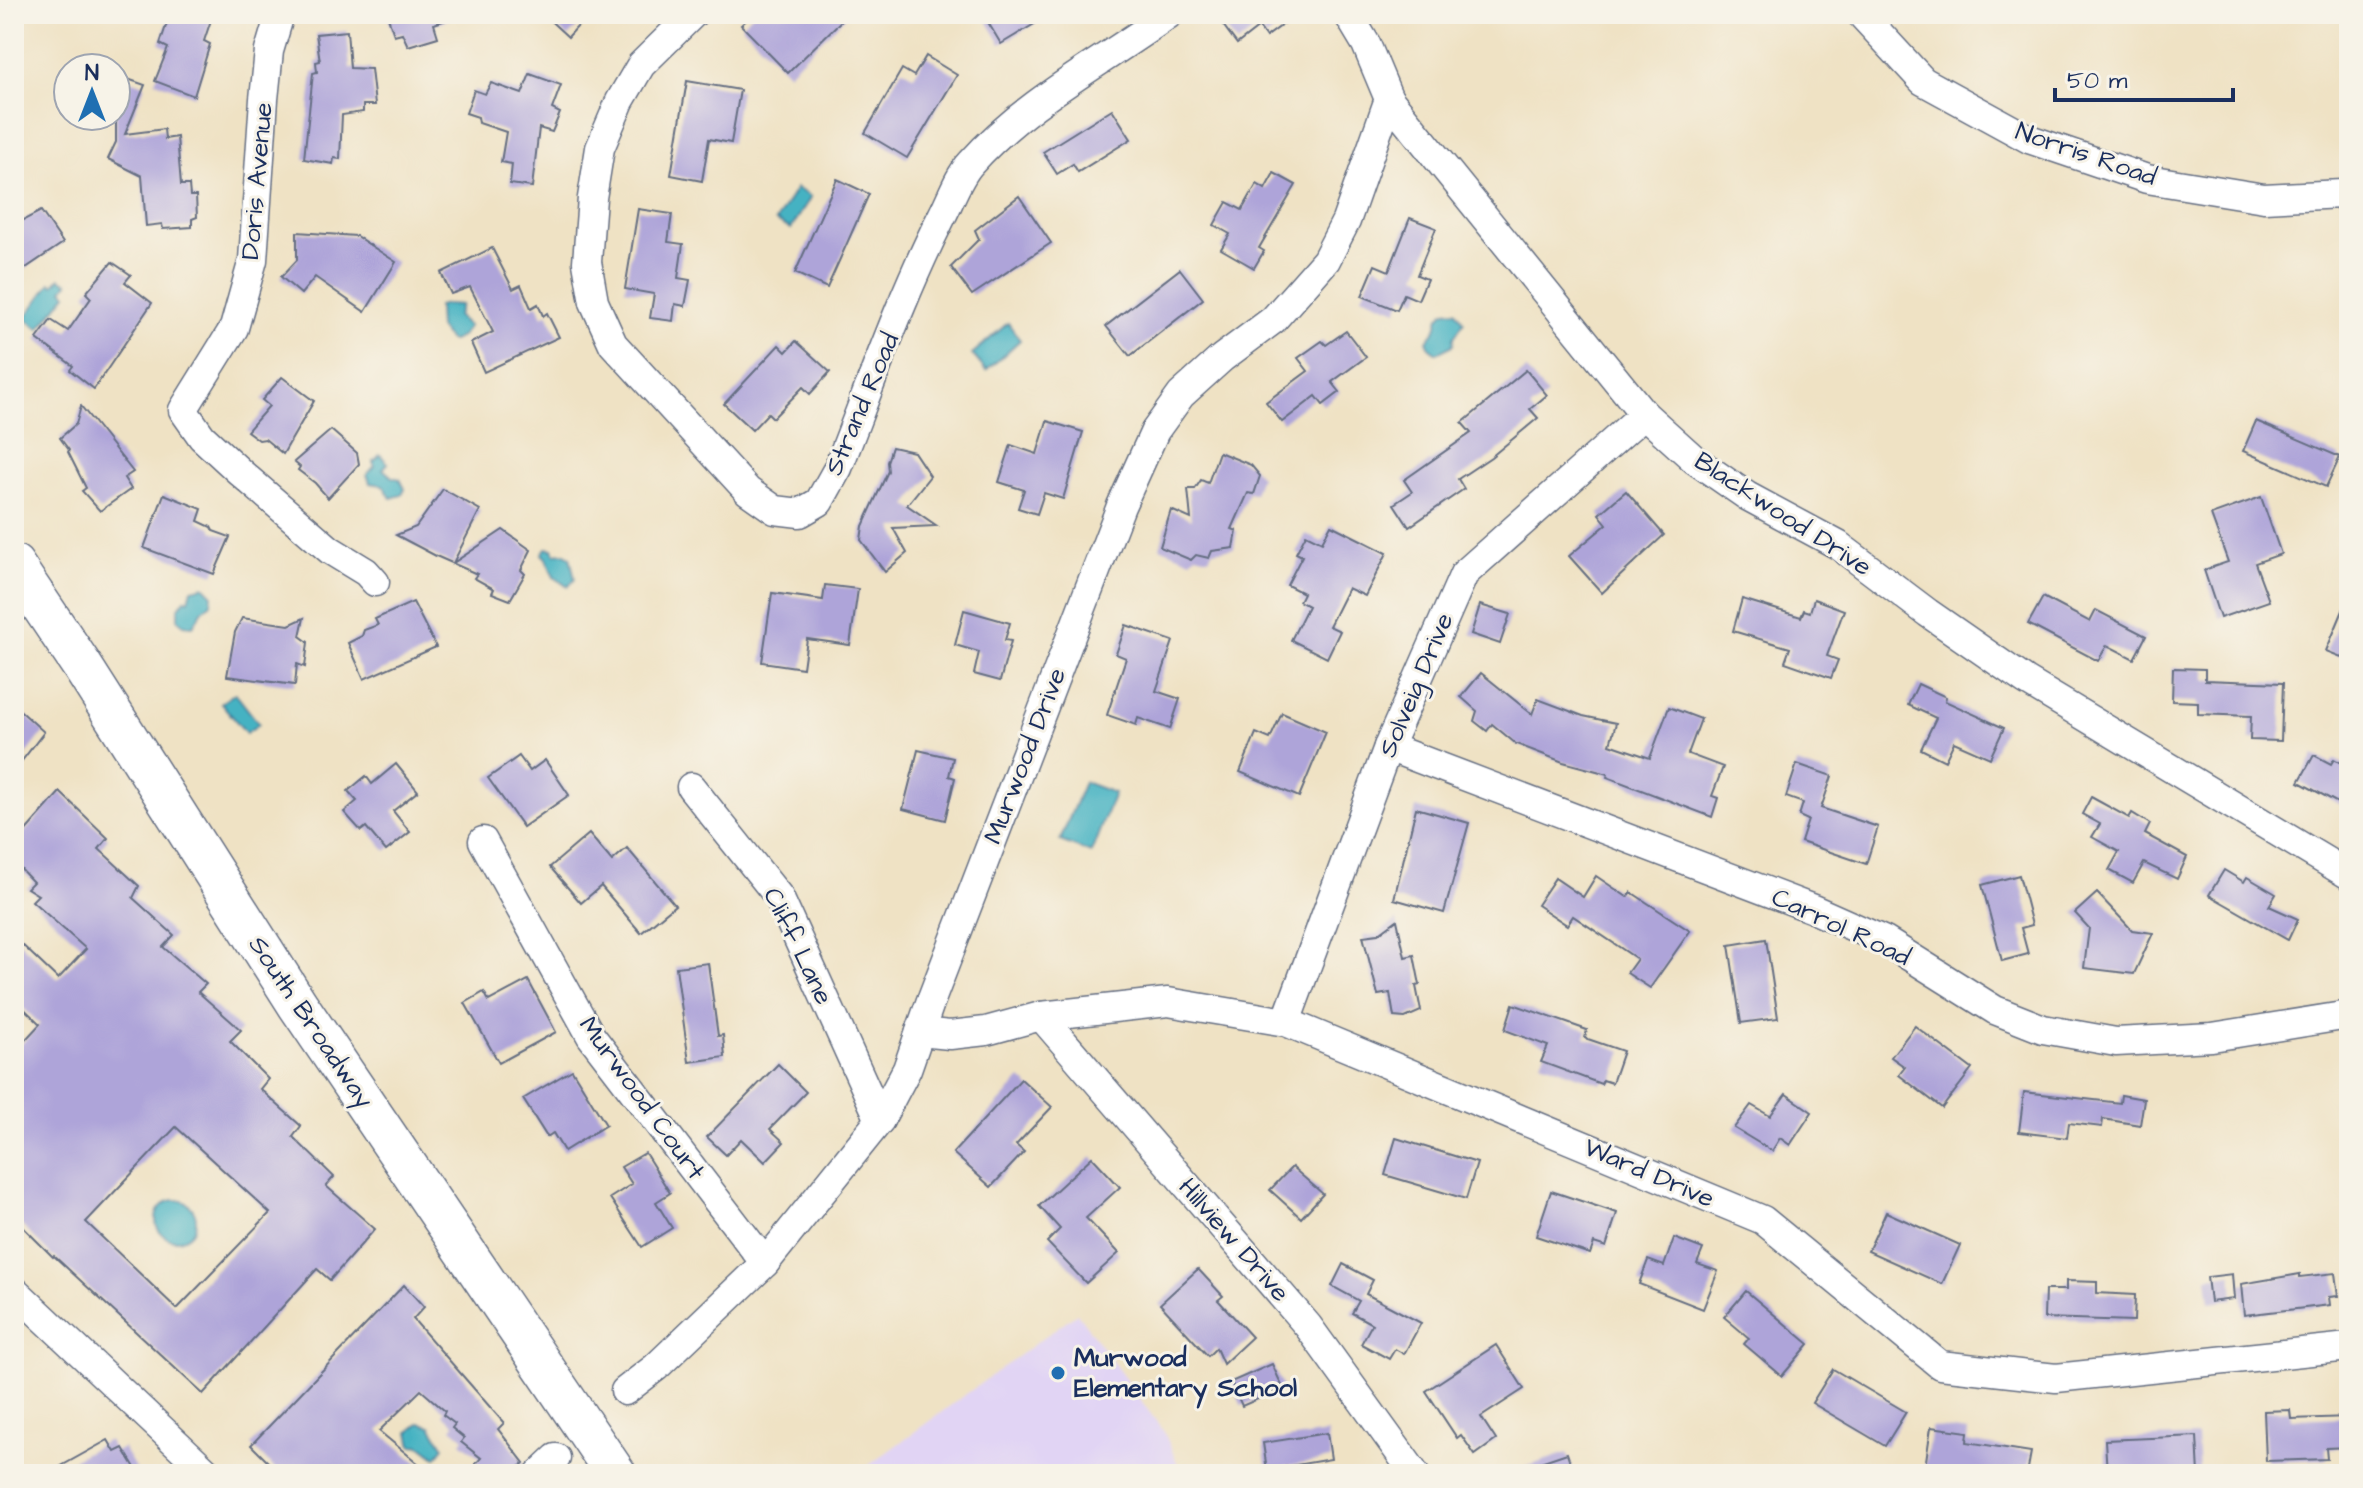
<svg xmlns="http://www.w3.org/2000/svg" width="2363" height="1488" font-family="'Architects Daughter',sans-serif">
	<rect width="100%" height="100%" fill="#f7f3e8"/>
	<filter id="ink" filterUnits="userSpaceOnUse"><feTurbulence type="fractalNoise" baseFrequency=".0125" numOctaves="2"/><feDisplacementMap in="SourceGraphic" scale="16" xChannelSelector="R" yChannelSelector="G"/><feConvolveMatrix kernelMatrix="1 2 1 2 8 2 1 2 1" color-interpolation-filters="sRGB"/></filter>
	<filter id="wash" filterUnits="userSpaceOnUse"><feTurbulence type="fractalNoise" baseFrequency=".006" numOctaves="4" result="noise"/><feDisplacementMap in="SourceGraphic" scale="32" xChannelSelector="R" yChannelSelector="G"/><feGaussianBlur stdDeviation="1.8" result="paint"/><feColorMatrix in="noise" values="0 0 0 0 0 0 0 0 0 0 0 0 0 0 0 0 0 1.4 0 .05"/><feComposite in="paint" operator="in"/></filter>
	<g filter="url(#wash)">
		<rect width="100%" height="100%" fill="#efe2c4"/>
		<path fill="#e1d4f4" d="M 1077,1313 L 1164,1432 L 1182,1474 L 857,1474 Z"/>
		<g fill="#45b2c2" stroke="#307090" stroke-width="2">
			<path d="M 796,188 L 811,197 L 791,229 L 776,221 Z"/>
			<path d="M 60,278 L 68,283 L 63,290 L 67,294 L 39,329 L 25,318 L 51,283 L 54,285 Z"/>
			<path d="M 446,304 L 461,305 L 457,316 L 468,326 C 465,334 458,341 449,341 L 439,328 L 438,306 Z"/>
			<path d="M 1456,310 L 1464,322 L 1454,337 L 1453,345 L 1437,353 L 1430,348 L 1427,341 L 1436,329 L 1439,317 L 1445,311 Z"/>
			<path d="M 1008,323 L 1020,340 L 986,371 L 972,354 Z"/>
			<path d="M 380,455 L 388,463 L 383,469 L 392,477 L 400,479 L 405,489 L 402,495 L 391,498 L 383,485 L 370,483 L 367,474 L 375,466 L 373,462 Z"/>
			<path d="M 546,548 L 553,549 L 555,554 L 563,553 L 570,557 L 575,579 L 568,587 L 554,577 L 546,558 L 542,554 Z"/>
			<path d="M 204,586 L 212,594 L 211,603 L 203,610 L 193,626 L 184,625 L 178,620 L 178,609 L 185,599 L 189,600 L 192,589 Z"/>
			<path d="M 235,693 L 259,724 L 246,733 L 221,703 Z"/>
			<path d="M 1084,782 L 1114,793 L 1091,853 L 1060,841 Z"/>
			<circle cx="176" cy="1220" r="20"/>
			<path d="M 420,1423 L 431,1426 L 444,1447 L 436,1457 L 420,1445 L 412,1446 L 409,1432 Z"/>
		</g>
		<g id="blocks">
			<g fill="#aea4d9" fill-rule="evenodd">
				<path d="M 170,14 L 213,14 L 204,41 L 210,44 L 194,96 L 155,81 L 168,48 L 160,44 Z"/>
				<path d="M 387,14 L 448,14 L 449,19 L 434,24 L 438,37 L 408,46 L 402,33 L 394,35 Z"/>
				<path d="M 543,14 L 589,14 L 568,37 Z"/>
				<path d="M 753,14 L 848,14 L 788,73 L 741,25 Z"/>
				<path d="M 983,14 L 1051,14 L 1001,44 Z"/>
				<path d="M 1215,14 L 1297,14 L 1266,37 L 1259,27 L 1237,44 Z"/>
				<path d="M 347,31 L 350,68 L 371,69 L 375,105 L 363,105 L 363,112 L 342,115 L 340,159 L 334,158 L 333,164 L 304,159 L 313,73 L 317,72 L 316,62 L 320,61 L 316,34 Z"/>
				<path d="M 926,56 L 957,75 L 907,158 L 865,133 L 902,69 L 914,76 Z"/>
				<path d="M 530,74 L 561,85 L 552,109 L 560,113 L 552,132 L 539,128 L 532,187 L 510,184 L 512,164 L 501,162 L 506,132 L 479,123 L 478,117 L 466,113 L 474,90 L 485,94 L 491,83 L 522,94 Z"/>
				<path d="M 116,75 L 145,85 L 125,134 L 164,129 L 165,139 L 177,137 L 181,185 L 189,185 L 190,196 L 196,196 L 197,217 L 192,219 L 192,227 L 163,229 L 162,224 L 146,226 L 142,176 L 108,159 L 116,142 Z"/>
				<path d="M 687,81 L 740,90 L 731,143 L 709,139 L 702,181 L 671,175 Z"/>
				<path d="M 1112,109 L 1131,139 L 1078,172 L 1073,164 L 1057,174 L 1043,152 Z"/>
				<path d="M 1274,173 L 1296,185 L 1259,248 L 1264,251 L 1254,268 L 1221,249 L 1230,234 L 1214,225 L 1227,202 L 1242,210 L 1257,184 L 1265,189 Z"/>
				<path d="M 837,179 L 869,194 L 827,288 L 795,273 Z"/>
				<path d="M 1019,196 L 1051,243 L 972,295 L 951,267 L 979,239 L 975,230 Z"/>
				<path d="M 638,209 L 672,214 L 668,242 L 683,244 L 678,278 L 690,280 L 685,306 L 675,304 L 673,321 L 650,318 L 654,294 L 625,289 Z"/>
				<path d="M 41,211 L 63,243 L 14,276 L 14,225 Z"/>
				<path d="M 1410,218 L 1436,228 L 1417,275 L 1427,279 L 1418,300 L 1404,294 L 1397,310 L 1362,296 L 1375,265 L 1389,271 Z"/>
				<path d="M 297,232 L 356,236 L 396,262 L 365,312 L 315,277 L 301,294 L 281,277 L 297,260 Z"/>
				<path d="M 492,248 L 513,289 L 521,285 L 531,308 L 538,304 L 543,316 L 547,313 L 559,337 L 484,372 L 471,343 L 493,332 L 470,287 L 451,294 L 441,273 Z"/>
				<path d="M 112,262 L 131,275 L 125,282 L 152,303 L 94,389 L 70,370 L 73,366 L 37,339 L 51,320 L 68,331 L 91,298 L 86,293 Z"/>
				<path d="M 1180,269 L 1203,299 L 1130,356 L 1106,326 Z"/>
				<path d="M 1346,331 L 1366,357 L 1332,382 L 1340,392 L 1323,405 L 1316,396 L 1282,422 L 1266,402 L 1308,371 L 1298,358 L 1322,341 L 1326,345 Z"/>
				<path d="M 796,341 L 830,372 L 810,394 L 803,387 L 773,418 L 768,413 L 752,430 L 724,404 L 779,345 L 786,352 Z"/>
				<path d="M 1526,370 L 1547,395 L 1530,409 L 1538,418 L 1491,457 L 1458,479 L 1464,489 L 1409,527 L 1394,504 L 1412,492 L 1404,480 L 1471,433 L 1462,423 Z"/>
				<path d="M 282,377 L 314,401 L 283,454 L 265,439 L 259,440 L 247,431 L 269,406 L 262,400 Z"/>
				<path d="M 81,406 L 133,472 L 124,478 L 131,489 L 100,511 L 82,491 L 86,488 L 68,452 L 69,450 L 60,438 L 76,424 Z"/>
				<path d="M 1047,421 L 1083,432 L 1063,499 L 1044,493 L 1037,514 L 1018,508 L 1024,490 L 999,482 L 1011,445 L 1037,454 Z"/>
				<path d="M 2256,421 L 2340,457 L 2326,487 L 2243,451 Z"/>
				<path d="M 331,430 L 357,453 L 359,464 L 328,498 L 315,483 L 298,470 L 300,467 L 294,462 Z"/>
				<path d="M 892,447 L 914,452 L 930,476 L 907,505 L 937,526 L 893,528 L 907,553 L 885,572 L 861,540 L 863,526 L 888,471 L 887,462 Z"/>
				<path d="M 1219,452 L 1251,465 L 1260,476 L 1254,494 L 1248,493 L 1232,529 L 1237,531 L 1234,548 L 1212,551 L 1209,558 L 1196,555 L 1191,560 L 1160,547 L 1171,510 L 1191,519 L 1188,489 L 1195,489 L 1201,480 L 1208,483 Z"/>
				<path d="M 443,489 L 480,510 L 453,563 L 503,530 L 531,550 L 521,570 L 525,574 L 510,600 L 492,593 L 494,589 L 474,578 L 477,574 L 436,556 L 396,535 L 416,527 Z"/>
				<path d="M 1626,491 L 1664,535 L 1602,593 L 1569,556 L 1607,524 L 1599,514 Z"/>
				<path d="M 164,494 L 202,509 L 198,521 L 211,527 L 213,531 L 230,537 L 214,574 L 144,548 Z"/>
				<path d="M 2261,497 L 2281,554 L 2255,563 L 2269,601 L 2220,618 L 2204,570 L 2228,562 L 2211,515 Z"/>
				<path d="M 1331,525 L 1387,553 L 1365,596 L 1348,588 L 1329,626 L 1340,631 L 1327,658 L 1291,640 L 1308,606 L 1299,601 L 1303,593 L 1287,585 L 1302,556 L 1296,553 L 1306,534 L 1322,542 Z"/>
				<path d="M 825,585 L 858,589 L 850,645 L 807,639 L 803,668 L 762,662 L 772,593 L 823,600 Z"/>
				<path d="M 2349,596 L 2349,660 L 2326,651 Z"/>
				<path d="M 2043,597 L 2090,622 L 2096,610 L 2146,636 L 2134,659 L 2107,645 L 2098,661 L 2028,624 Z"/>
				<path d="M 1742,599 L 1801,617 L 1804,610 L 1810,612 L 1814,599 L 1844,610 L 1827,656 L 1838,660 L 1831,678 L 1785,662 L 1790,648 L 1733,631 Z"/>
				<path d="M 413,602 L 436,647 L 364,679 L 348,643 L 362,636 L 364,630 L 378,625 L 375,619 Z"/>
				<path d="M 1480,605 L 1510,614 L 1500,644 L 1471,634 Z"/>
				<path d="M 964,610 L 1010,623 L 1005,640 L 1011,641 L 1000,681 L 974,674 L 979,652 L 955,645 Z"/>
				<path d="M 242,618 L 289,625 L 304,618 L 300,636 L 308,642 L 305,667 L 297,664 L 295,685 L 227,676 L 235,632 Z"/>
				<path d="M 1126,625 L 1173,641 L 1156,691 L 1180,699 L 1170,729 L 1138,718 L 1136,725 L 1107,715 L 1126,658 L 1116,654 Z"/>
				<path d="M 2173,668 L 2205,669 L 2205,680 L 2283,683 L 2281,741 L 2250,740 L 2251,716 L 2198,714 L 2198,702 L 2172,701 Z"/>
				<path d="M 1481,673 L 1532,714 L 1538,699 L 1583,716 L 1616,723 L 1610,744 L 1650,758 L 1669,707 L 1701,719 L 1688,754 L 1723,767 L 1712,796 L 1718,798 L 1712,817 L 1607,777 L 1608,774 L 1563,762 L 1516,744 L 1492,724 L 1487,731 L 1474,721 L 1477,711 L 1461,697 Z"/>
				<path d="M 1918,684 L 1946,697 L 1945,701 L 2004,728 L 1990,758 L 1954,742 L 1945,761 L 1921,749 L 1936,718 L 1908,705 Z"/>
				<path d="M 14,705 L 44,732 L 14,771 Z"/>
				<path d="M 1282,713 L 1326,732 L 1299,797 L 1240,772 L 1256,733 L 1270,739 Z"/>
				<path d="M 918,750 L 953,758 L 949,776 L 955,778 L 945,820 L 903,809 Z"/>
				<path d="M 2314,755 L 2331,764 L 2334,759 L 2349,767 L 2349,809 L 2299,782 Z"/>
				<path d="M 519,756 L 530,771 L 545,760 L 569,795 L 523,827 L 488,778 Z"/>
				<path d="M 396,764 L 418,791 L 393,811 L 410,832 L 386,851 L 366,827 L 361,831 L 344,812 L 357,801 L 348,791 L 366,776 L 372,784 Z"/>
				<path d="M 1797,764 L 1832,776 L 1821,808 L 1878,827 L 1866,864 L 1801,842 L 1808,820 L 1799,816 L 1803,803 L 1786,797 Z"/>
				<path d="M 60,792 L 108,838 L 99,849 L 139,886 L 133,898 L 174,935 L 163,947 L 206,984 L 198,992 L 241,1030 L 230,1041 L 268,1079 L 260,1089 L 301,1126 L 293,1137 L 334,1177 L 326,1186 L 375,1229 L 330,1280 L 317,1269 L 203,1394 L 54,1256 L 53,1257 L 14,1218 L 14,1052 L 40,1024 L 14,999 L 14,937 L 58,979 L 86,949 L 32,901 L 38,895 L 27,888 L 33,882 L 14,862 L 14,844 ZM 176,1127 L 270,1213 L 177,1309 L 86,1222 Z"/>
				<path d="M 2091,797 L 2129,818 L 2132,813 L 2150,824 L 2145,834 L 2187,857 L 2177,879 L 2144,863 L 2133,883 L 2109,870 L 2119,852 L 2092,837 L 2100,824 L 2082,814 Z"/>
				<path d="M 1416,808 L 1469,823 L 1444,913 L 1394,899 Z"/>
				<path d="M 589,834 L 612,861 L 627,848 L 675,905 L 641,933 L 601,886 L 581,903 L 550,867 Z"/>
				<path d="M 2224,870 L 2244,882 L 2247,877 L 2276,894 L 2269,906 L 2298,919 L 2288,940 L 2209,895 Z"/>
				<path d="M 2019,875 L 2032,925 L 2021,928 L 2028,954 L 2002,961 L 1982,885 Z"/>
				<path d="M 1596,876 L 1627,897 L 1631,892 L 1690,931 L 1650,988 L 1627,973 L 1637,959 L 1573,916 L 1567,925 L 1537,905 L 1555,878 L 1583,897 Z"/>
				<path d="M 2097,893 L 2132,930 L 2153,933 L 2134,974 L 2084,968 L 2089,928 L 2075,913 Z"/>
				<path d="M 1397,920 L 1405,957 L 1414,955 L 1420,985 L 1416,986 L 1421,1011 L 1405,1018 L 1394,1017 L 1390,993 L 1378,995 L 1363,936 L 1378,934 Z"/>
				<path d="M 1766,939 L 1778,1018 L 1741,1023 L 1729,945 Z"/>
				<path d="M 708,963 L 718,1036 L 723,1035 L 725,1057 L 689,1062 L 676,967 Z"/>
				<path d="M 528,980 L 556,1032 L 499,1063 L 465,1003 L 484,992 L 489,1001 Z"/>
				<path d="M 1513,1004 L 1587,1030 L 1585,1038 L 1623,1051 L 1612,1083 L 1603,1080 L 1601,1084 L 1541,1062 L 1548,1046 L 1505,1030 Z"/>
				<path d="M 1915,1026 L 1972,1069 L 1942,1108 L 1899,1075 L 1905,1067 L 1891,1057 Z"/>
				<path d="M 778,1064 L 806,1092 L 770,1129 L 784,1142 L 765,1162 L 741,1139 L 726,1155 L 707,1137 Z"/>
				<path d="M 572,1070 L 606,1125 L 564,1151 L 553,1133 L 547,1137 L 523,1099 Z"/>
				<path d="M 1021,1079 L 1052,1107 L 1016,1145 L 1024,1152 L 991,1187 L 953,1153 Z"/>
				<path d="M 2024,1092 L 2120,1103 L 2121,1095 L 2144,1099 L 2140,1125 L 2103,1119 L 2102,1127 L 2069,1123 L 2067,1138 L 2019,1132 Z"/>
				<path d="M 1786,1094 L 1812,1112 L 1790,1145 L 1780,1138 L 1772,1151 L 1734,1128 L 1751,1105 L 1770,1116 Z"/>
				<path d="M 1396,1138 L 1477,1163 L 1466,1199 L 1385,1175 Z"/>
				<path d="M 645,1153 L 670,1193 L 656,1202 L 672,1228 L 642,1247 L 610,1198 L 632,1184 L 621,1167 Z"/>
				<path d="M 1092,1157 L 1120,1187 L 1086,1218 L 1119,1253 L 1086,1283 L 1047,1242 L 1060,1229 L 1039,1206 Z"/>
				<path d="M 1292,1167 L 1323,1194 L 1301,1218 L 1270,1190 Z"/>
				<path d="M 1551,1191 L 1617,1213 L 1606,1247 L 1594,1243 L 1590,1254 L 1536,1236 Z"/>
				<path d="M 1886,1212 L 1960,1245 L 1942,1284 L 1868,1251 Z"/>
				<path d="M 1674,1238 L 1703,1249 L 1697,1264 L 1718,1271 L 1703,1309 L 1639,1284 L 1648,1260 L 1664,1266 Z"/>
				<path d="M 1343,1264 L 1373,1280 L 1366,1294 L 1421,1323 L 1404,1354 L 1395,1349 L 1389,1359 L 1361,1344 L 1372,1324 L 1352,1313 L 1359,1301 L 1332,1286 Z"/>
				<path d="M 1198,1269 L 1223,1296 L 1218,1300 L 1252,1337 L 1223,1364 L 1216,1348 L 1208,1356 L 1160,1304 Z"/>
				<path d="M 2335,1273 L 2338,1296 L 2329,1297 L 2330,1305 L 2244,1315 L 2241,1284 L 2300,1274 L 2300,1277 Z"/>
				<path d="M 2232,1274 L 2234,1299 L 2210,1302 L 2207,1277 Z"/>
				<path d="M 2066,1281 L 2097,1282 L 2097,1293 L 2135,1295 L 2134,1321 L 2044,1318 L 2045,1290 L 2066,1290 Z"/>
				<path d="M 404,1285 L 424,1307 L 413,1319 L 504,1423 L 498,1429 L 524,1463 L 513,1474 L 467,1474 L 481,1458 L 461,1442 L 464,1438 L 452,1428 L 455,1424 L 443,1415 L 445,1411 L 421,1390 L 379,1431 L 431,1474 L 280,1474 L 251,1445 Z"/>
				<path d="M 1746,1291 L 1809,1344 L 1782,1376 L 1744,1344 L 1749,1338 L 1724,1317 Z"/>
				<path d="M 1496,1345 L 1524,1389 L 1481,1417 L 1496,1440 L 1475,1455 L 1461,1435 L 1457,1438 L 1426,1391 Z"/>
				<path d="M 1272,1364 L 1283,1388 L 1242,1406 L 1231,1382 Z"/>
				<path d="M 1833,1369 L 1906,1412 L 1885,1446 L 1812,1403 Z"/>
				<path d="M 2290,1410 L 2291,1419 L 2349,1417 L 2349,1447 L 2326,1448 L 2327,1459 L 2266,1461 L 2264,1411 Z"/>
				<path d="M 1931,1427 L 1968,1432 L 1967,1442 L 2031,1452 L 2027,1474 L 1977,1474 L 1957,1471 L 1956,1474 L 1924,1474 Z"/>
				<path d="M 1327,1433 L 1331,1459 L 1267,1470 L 1263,1443 Z"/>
				<path d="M 2197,1436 L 2199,1474 L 2107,1474 L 2105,1440 Z"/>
				<path d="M 108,1440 L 115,1452 L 123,1448 L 139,1474 L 47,1474 Z"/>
				<path d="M 1567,1453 L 1574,1474 L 1514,1474 L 1514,1471 Z"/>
			</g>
		</g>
	</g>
	<g filter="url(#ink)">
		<use href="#blocks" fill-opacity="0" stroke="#656e82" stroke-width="2"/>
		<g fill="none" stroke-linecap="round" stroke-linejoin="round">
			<g stroke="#656e82" stroke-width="31">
				<g id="street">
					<path d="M 280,14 L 269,51 L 264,99 L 253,260 L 234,328 L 183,410 L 202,437 L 241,473 L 330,550 L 366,572 L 375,582"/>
					<path d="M 693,14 L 641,65 L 620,101 L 600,148 L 592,198 L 587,262 L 594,302 L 613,344 L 748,491 L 775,510 L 800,513 L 819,502 L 838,468 C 871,384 901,297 942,216 C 951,199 958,177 971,163 C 1026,101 1103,62 1169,14"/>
					<path d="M 1348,14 L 1366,44 L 1389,99 L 1644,414 L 1695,460 L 1747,496 L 1838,545 L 1928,613 L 2026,681 L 2349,875"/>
					<path d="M 1861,14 L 1923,81 L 2029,139 L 2147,179 L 2264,198 L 2342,194 L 2349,197"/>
					<path d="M 1388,747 L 1813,909 L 1885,941 L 1995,1010 L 2043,1029 L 2116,1042 L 2212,1037 L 2349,1015"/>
					<path d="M 691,787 L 779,897 L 880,1120"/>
					<path d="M 483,841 L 591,1036 L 765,1263"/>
					<path d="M 1041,1016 L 1308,1326 L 1415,1474"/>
					<path d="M 1286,1022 L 1388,747 L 1464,574 L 1644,414"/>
					<path d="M 920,1032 L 950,1035 L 986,1031 L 1041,1016 L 1168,1002 L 1286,1022 L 1763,1220 L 1940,1365 L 2056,1378 L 2349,1347"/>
					<path d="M 14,1290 L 209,1474"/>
					<path d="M 625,1391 L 656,1367 L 765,1263 L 880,1120 L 907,1069 L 930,1003 L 1121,506 L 1155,431 L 1181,395 L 1222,358 L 1273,320 L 1326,260 L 1346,221 L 1389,99"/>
					<path d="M 539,1474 L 556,1458"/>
				</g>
			</g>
			<g stroke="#656e82" stroke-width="43">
				<path id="secondary" d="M 14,565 L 82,666 L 298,1005 L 616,1474"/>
			</g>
			<use href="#street" stroke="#fff" stroke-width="28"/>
			<use href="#secondary" stroke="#fff" stroke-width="40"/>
		</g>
	</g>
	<circle fill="#1f6fb2" stroke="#f7f3e8" stroke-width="3" cx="1058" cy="1373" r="8"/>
	<g text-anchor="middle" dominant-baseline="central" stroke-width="6" stroke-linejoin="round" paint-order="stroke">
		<g font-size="26" fill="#1b2f5e" stroke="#f7f3e8">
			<text transform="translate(2086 154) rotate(19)">Norris Road</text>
			<text transform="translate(257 181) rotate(-85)">Doris Avenue</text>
			<text transform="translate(862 404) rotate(-67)">Strand Road</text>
			<text transform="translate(1783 514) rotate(33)">Blackwood Drive</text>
			<text transform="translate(1416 685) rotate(-67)">Solveig Drive</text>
			<text transform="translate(1025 756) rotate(-69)">Murwood Drive</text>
			<text transform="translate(1841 927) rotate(25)">Carrol Road</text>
			<text transform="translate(798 946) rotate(64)">Cliff Lane</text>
			<text transform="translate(311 1022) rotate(56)">South Broadway</text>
			<text transform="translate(642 1098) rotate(54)">Murwood Court</text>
			<text transform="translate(1649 1173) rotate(23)">Ward Drive</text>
			<text transform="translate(1234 1240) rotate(49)">Hillview Drive</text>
		</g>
		<g font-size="26" font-weight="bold" fill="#1b2f5e" stroke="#f7f3e8" text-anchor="start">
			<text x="1074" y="1358">Murwood<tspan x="1074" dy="30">Elementary School</tspan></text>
		</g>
	</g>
	<rect width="2363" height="1488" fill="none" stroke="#f7f3e8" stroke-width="48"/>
	<g transform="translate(92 92)"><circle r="38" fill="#f7f3e8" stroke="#9fa5b1" stroke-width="2"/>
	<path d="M0-6L14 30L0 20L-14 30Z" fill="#1f6fb2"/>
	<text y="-12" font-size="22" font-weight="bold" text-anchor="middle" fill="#1b2f5e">N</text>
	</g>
	<path d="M2055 88v12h178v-12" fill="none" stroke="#1b2f5e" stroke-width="4"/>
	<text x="2067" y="88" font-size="24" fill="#1b2f5e" stroke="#f7f3e8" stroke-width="6" paint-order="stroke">50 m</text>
</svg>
